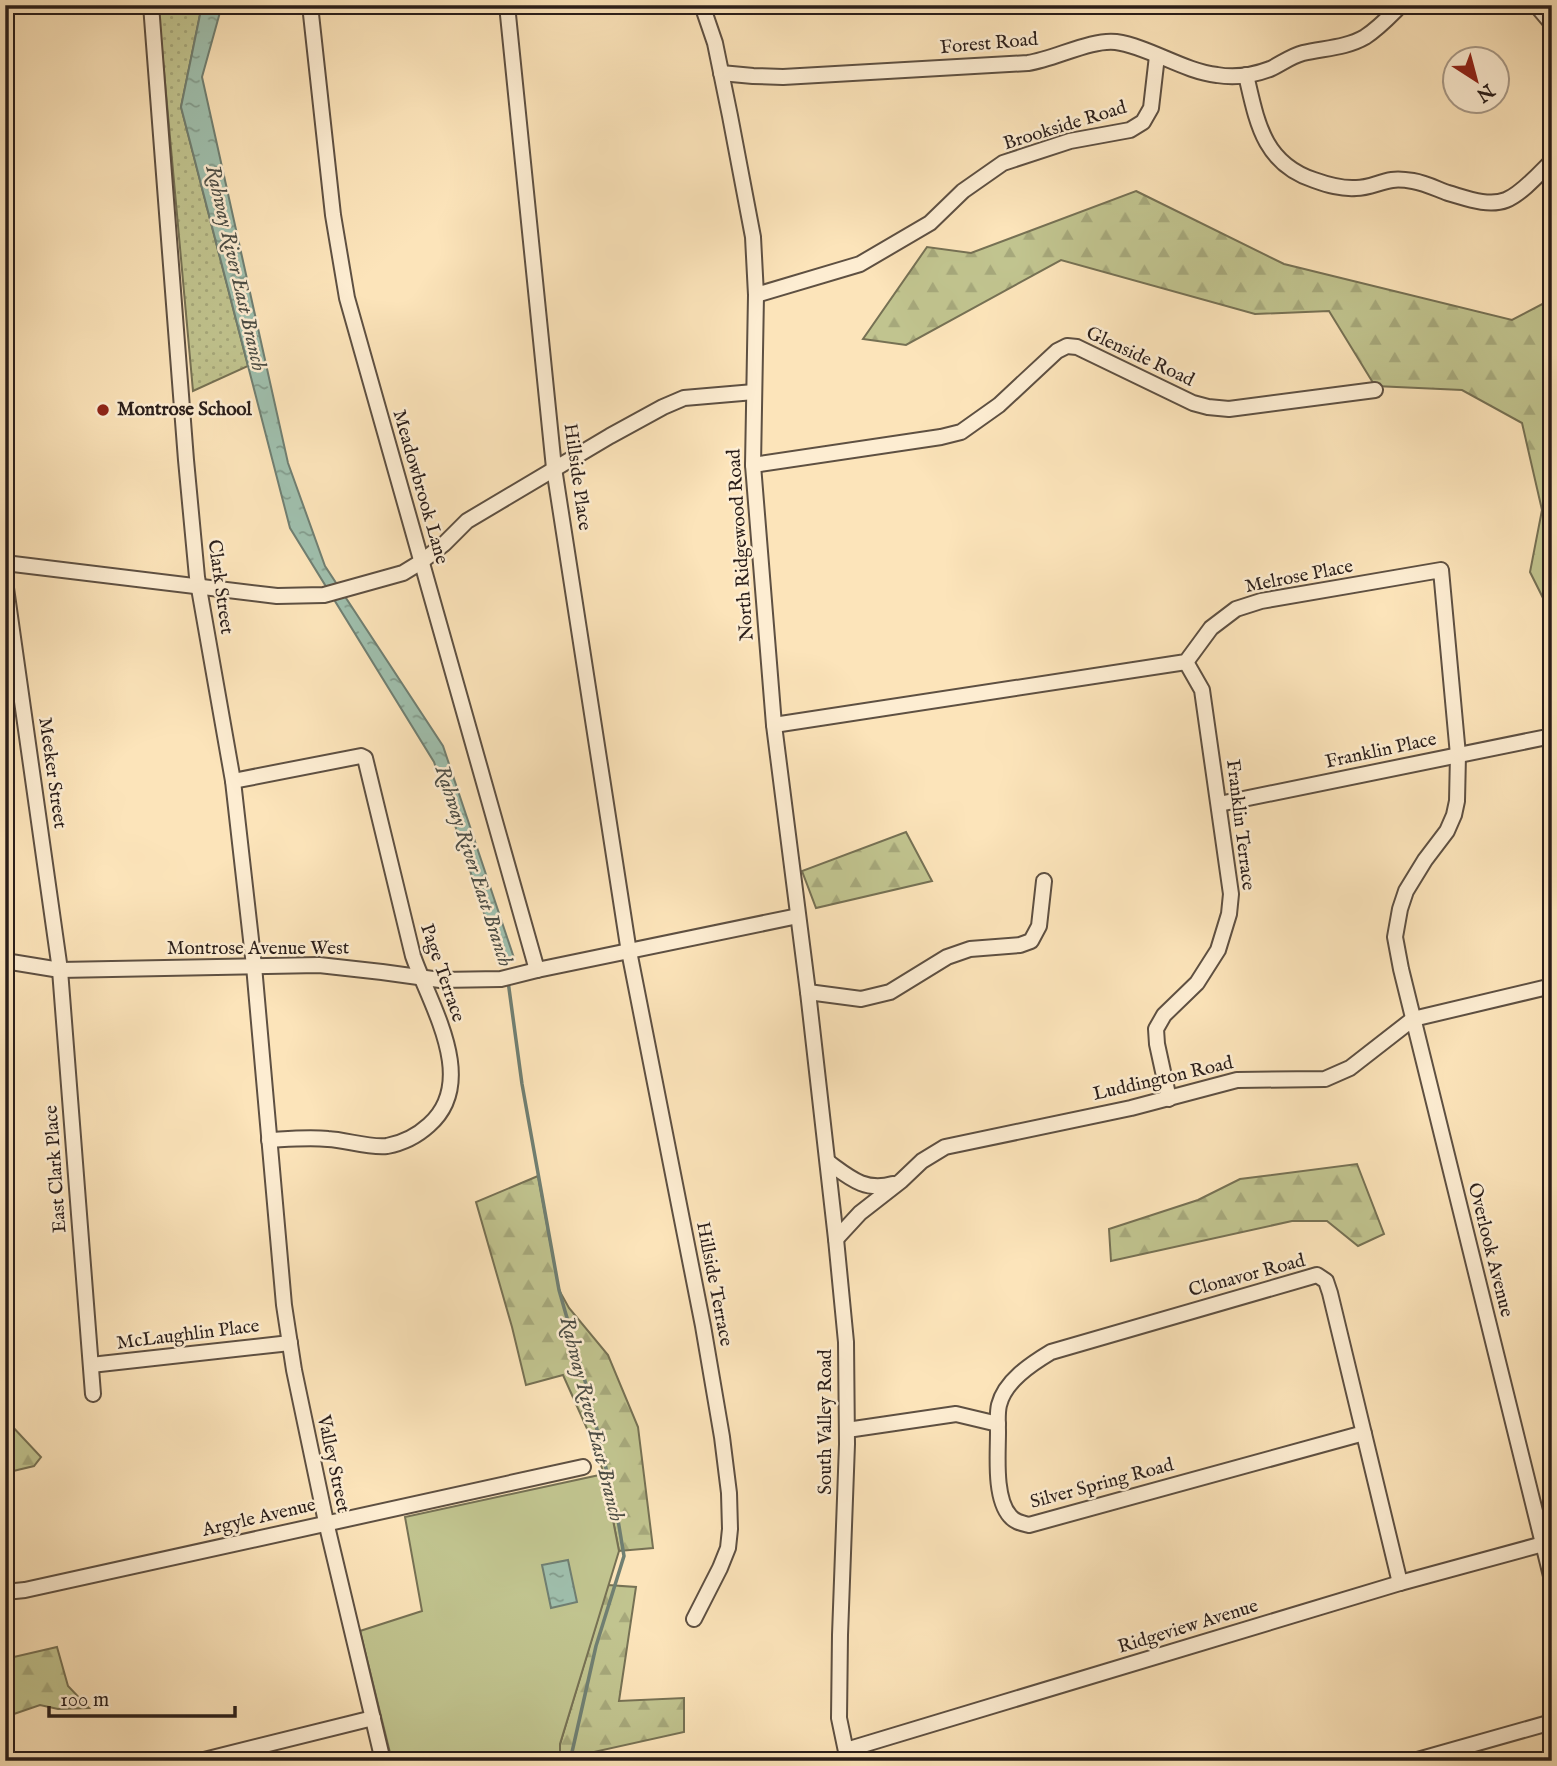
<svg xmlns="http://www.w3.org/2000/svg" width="1557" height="1766" font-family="'IM FELL English',serif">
	<defs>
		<pattern id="grass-dots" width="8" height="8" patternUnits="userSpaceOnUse" patternTransform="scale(1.75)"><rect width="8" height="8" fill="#c1c48f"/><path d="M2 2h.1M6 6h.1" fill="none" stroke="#a6a87b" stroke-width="1.8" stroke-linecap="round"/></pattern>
		<pattern id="forest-firs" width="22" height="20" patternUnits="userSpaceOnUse" patternTransform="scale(1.75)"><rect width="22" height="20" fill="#c1c48f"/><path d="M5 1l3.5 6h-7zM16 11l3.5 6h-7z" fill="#a6a87b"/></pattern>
		<pattern id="water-ripples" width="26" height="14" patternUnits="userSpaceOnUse" patternTransform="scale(1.75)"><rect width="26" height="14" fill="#9fbfad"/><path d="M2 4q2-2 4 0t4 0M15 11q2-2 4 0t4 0" fill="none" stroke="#829b8c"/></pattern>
	</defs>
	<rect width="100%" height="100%" fill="#fce4ba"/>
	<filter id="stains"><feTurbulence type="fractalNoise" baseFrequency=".00286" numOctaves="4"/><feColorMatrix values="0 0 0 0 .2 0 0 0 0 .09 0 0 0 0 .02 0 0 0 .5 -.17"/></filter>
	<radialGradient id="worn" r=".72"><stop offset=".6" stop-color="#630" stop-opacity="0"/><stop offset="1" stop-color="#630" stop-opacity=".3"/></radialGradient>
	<path fill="url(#grass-dots)" stroke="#767154" stroke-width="2" d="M 158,5 L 202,5 L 181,107 L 248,366 L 193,391 Z"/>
	<g fill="url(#forest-firs)" stroke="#767154" stroke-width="2">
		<path d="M 1136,191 L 1284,264 L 1512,320 L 1552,299 L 1552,616 L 1530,572 L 1542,510 L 1522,423 L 1462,390 L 1375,386 L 1329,311 L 1255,314 L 1061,260 L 906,345 L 863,339 L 927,247 L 971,253 Z"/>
		<path d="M 906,832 L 932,881 L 816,908 L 802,871 Z"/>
		<path d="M 1357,1164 L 1384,1234 L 1358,1246 L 1327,1221 L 1292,1221 L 1111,1261 L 1109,1229 L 1198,1200 L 1240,1179 Z"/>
		<path d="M 538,1176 L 559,1290 L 569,1308 L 608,1355 L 638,1427 L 653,1548 L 619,1551 L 604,1474 L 593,1442 L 563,1375 L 526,1385 L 512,1327 L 476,1202 Z"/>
		<path d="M 10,1424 L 41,1457 L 34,1466 L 5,1473 L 5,1425 Z"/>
		<path d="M 608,1585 L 636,1587 L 619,1701 L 684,1698 L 684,1732 L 589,1753 L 586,1761 L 560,1761 L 560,1744 Z"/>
		<path d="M 57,1647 L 68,1686 L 89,1708 L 58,1709 L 40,1705 L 5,1717 L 5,1659 Z"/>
	</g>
	<path fill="#c1c48f" stroke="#767154" stroke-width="2" d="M 604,1474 L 619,1551 L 560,1744 L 560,1761 L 392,1761 L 360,1631 L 422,1611 L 405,1517 Z"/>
	<g fill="url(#water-ripples)" stroke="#707f72" stroke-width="2">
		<path d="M 202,5 L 222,5 L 202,77 L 288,463 L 325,566 L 443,746 L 514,958 L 501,964 L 434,762 L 290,528 L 181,107 Z"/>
		<path d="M 568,1560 L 577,1602 L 551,1608 L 542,1565 Z"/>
	</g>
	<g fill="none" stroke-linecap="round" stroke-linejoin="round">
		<path stroke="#707f72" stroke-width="3.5" d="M 508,981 L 522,1084 L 559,1290 L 589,1395 L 618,1520 L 624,1556 L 596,1646 L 570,1761"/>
		<g stroke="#5e5042" stroke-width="18">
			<g id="minor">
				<path d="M 151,5 L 186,460 L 197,577 L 233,781 L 254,966 L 284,1305 L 294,1370 L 326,1522 L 383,1761"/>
				<path d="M 310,5 L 333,215 L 347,298 L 537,970"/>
				<path d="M 507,5 L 554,468 L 628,946 L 703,1326 L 722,1437 L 729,1493 L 730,1529 L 728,1548 L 720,1568 L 694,1619"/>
				<path d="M 702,5 L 715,43 L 730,116 L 753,237 L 756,295 L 753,465 L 774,725 L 808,992 L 836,1239 L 846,1342 L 847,1444 L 840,1635 L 839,1718 L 848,1761"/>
				<path d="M 1536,5 L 1552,24"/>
				<path d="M 721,73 L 753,76 L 783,77 L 1028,63 C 1055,59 1091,39 1116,42 C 1150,47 1183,71 1217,75 C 1234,78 1254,75 1270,69 C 1281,64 1291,56 1303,53 C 1324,48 1346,48 1365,37 C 1379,28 1389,17 1401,5"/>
				<path d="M 1246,75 C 1257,122 1263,163 1314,180 C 1328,185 1341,189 1356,188 C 1369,188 1379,182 1392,180 C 1398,179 1407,180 1413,181 C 1425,183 1437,189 1448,193 C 1466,198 1488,207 1506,200 C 1521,194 1539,174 1550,163 L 1552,158"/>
				<path d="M 756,295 L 860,264 L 930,223 L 963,191 L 1003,163 L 1070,141 L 1130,130 L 1143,122 L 1151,108 L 1157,56"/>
				<path d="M 753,465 L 941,437 L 961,432 L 999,405 L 1057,351 L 1067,346 L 1077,347 L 1193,403 L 1208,407 L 1229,409 L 1375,390"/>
				<path d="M 5,563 L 277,596 L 324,595 L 403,573 L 421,562 L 444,544 L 467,521 L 610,436 L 663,407 L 684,398 L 754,392"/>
				<path d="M 5,581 L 60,970 L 93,1394"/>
				<path d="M 774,725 L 1186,662 L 1211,628 L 1236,609 L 1261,601 L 1441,570 L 1458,755 L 1457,801 L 1454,815 L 1447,831 L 1425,860 L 1406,891 L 1400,909 L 1395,937 L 1401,969 L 1552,1580"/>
				<path d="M 233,781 L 361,756 L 365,758 L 413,956 C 430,1005 479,1081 429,1125 C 417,1136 403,1143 387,1146 C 369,1148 346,1140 328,1139 C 309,1137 288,1139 269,1140"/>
				<path d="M 1219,804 L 1552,736"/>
				<path d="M 5,961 L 60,970 L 319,965 L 382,972 L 440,980 L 501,979 L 537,970 L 798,916"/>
				<path d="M 808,992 L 861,999 L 890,992 L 947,957 L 970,949 L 1020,945 L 1031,941 L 1039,926 L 1044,881"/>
				<path d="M 1169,1099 L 1157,1044 L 1156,1029 L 1164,1015 L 1197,983 L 1218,950 L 1229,914 L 1231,894 L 1202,690 L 1186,662"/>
				<path d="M 828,1162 C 850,1178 865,1192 893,1184"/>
				<path d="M 836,1239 L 860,1213 L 901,1181 L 922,1161 L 945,1147 L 1131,1108 L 1237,1080 L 1325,1079 L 1350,1068 L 1413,1019 L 1552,986"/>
				<path d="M 91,1365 L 290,1343"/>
				<path d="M 847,1430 L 956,1414 L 998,1424"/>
				<path d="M 1364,1433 L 1029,1525 C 1021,1523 1015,1522 1010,1516 C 994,1498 998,1455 998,1432 C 998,1424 997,1413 999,1405 C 1005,1381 1031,1364 1051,1352 L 1317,1275 L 1326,1281 L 1330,1293 L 1400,1583"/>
				<path d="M 5,1592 L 25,1590 L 583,1467"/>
				<path d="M 846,1750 L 1400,1583 L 1543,1544"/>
				<path d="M 200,1761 L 373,1718"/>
				<path d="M 1414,1761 L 1552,1722"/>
			</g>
		</g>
		<use href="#minor" stroke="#fdedd2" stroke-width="14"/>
	</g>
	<circle fill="#8f2418" stroke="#fdedd2" stroke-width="2.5" cx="103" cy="410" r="7"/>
	<g text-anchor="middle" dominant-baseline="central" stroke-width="5" stroke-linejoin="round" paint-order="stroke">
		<g font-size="19" fill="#2a1e1a" stroke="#fdedd2">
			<text transform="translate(989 44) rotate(-5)">Forest Road</text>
			<text transform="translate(1065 126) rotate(-17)">Brookside Road</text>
			<text transform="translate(1140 357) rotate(25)">Glenside Road</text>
			<text transform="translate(577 477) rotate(82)">Hillside Place</text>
			<text transform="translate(420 487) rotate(74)">Meadowbrook Lane</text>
			<text transform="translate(741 545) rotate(-94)">North Ridgewood Road</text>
			<text transform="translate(1299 577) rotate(-11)">Melrose Place</text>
			<text transform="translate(220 587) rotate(82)">Clark Street</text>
			<text transform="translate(1381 751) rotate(-12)">Franklin Place</text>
			<text transform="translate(52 773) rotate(82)">Meeker Street</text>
			<text transform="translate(1240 825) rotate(83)">Franklin Terrace</text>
			<text x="258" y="949">Montrose Avenue West</text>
			<text transform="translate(442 973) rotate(71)">Page Terrace</text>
			<text transform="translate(1163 1079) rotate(-13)">Luddington Road</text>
			<text transform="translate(56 1169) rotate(-94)">East Clark Place</text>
			<text transform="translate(1490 1250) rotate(76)">Overlook Avenue</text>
			<text transform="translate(1247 1276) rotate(-15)">Clonavor Road</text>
			<text transform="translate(714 1284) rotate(79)">Hillside Terrace</text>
			<text transform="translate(188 1335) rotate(-7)">McLaughlin Place</text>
			<text transform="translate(826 1422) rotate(-90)">South Valley Road</text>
			<text transform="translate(333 1464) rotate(78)">Valley Street</text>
			<text transform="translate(1102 1484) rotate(-15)">Silver Spring Road</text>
			<text transform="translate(259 1518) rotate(-13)">Argyle Avenue</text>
			<text transform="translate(1188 1627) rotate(-17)">Ridgeview Avenue</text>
		</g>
		<g font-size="19" font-weight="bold" fill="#2a1e1a" stroke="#fdedd2" text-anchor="start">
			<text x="117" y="410">Montrose School</text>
		</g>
		<g font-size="21" font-style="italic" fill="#4d4e46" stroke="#fdedd2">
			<text transform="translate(235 268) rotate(77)">Rahway River East Branch</text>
			<text transform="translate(473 866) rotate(72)">Rahway River East Branch</text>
			<text transform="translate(591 1419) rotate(76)">Rahway River East Branch</text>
		</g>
	</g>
	<rect width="1557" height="1766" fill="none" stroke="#fce4ba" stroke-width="28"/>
	<rect x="7" y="7" width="1543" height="1752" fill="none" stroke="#2a1e1a" stroke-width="3.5"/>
	<rect x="14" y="14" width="1529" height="1738" fill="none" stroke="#2a1e1a" stroke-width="2"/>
	<g transform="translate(1476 80) rotate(144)"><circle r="33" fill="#fdedd2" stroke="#a99a88" stroke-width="2"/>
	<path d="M0-5L12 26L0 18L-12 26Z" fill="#8f2418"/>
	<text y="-10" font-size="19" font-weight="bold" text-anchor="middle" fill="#2a1e1a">N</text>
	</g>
	<path d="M49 1706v10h186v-10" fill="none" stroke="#2a1e1a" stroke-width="3.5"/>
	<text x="60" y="1706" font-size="21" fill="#2a1e1a" stroke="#fdedd2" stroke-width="5" paint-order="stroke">100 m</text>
	<rect width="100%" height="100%" filter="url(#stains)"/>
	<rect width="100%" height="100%" fill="url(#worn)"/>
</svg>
